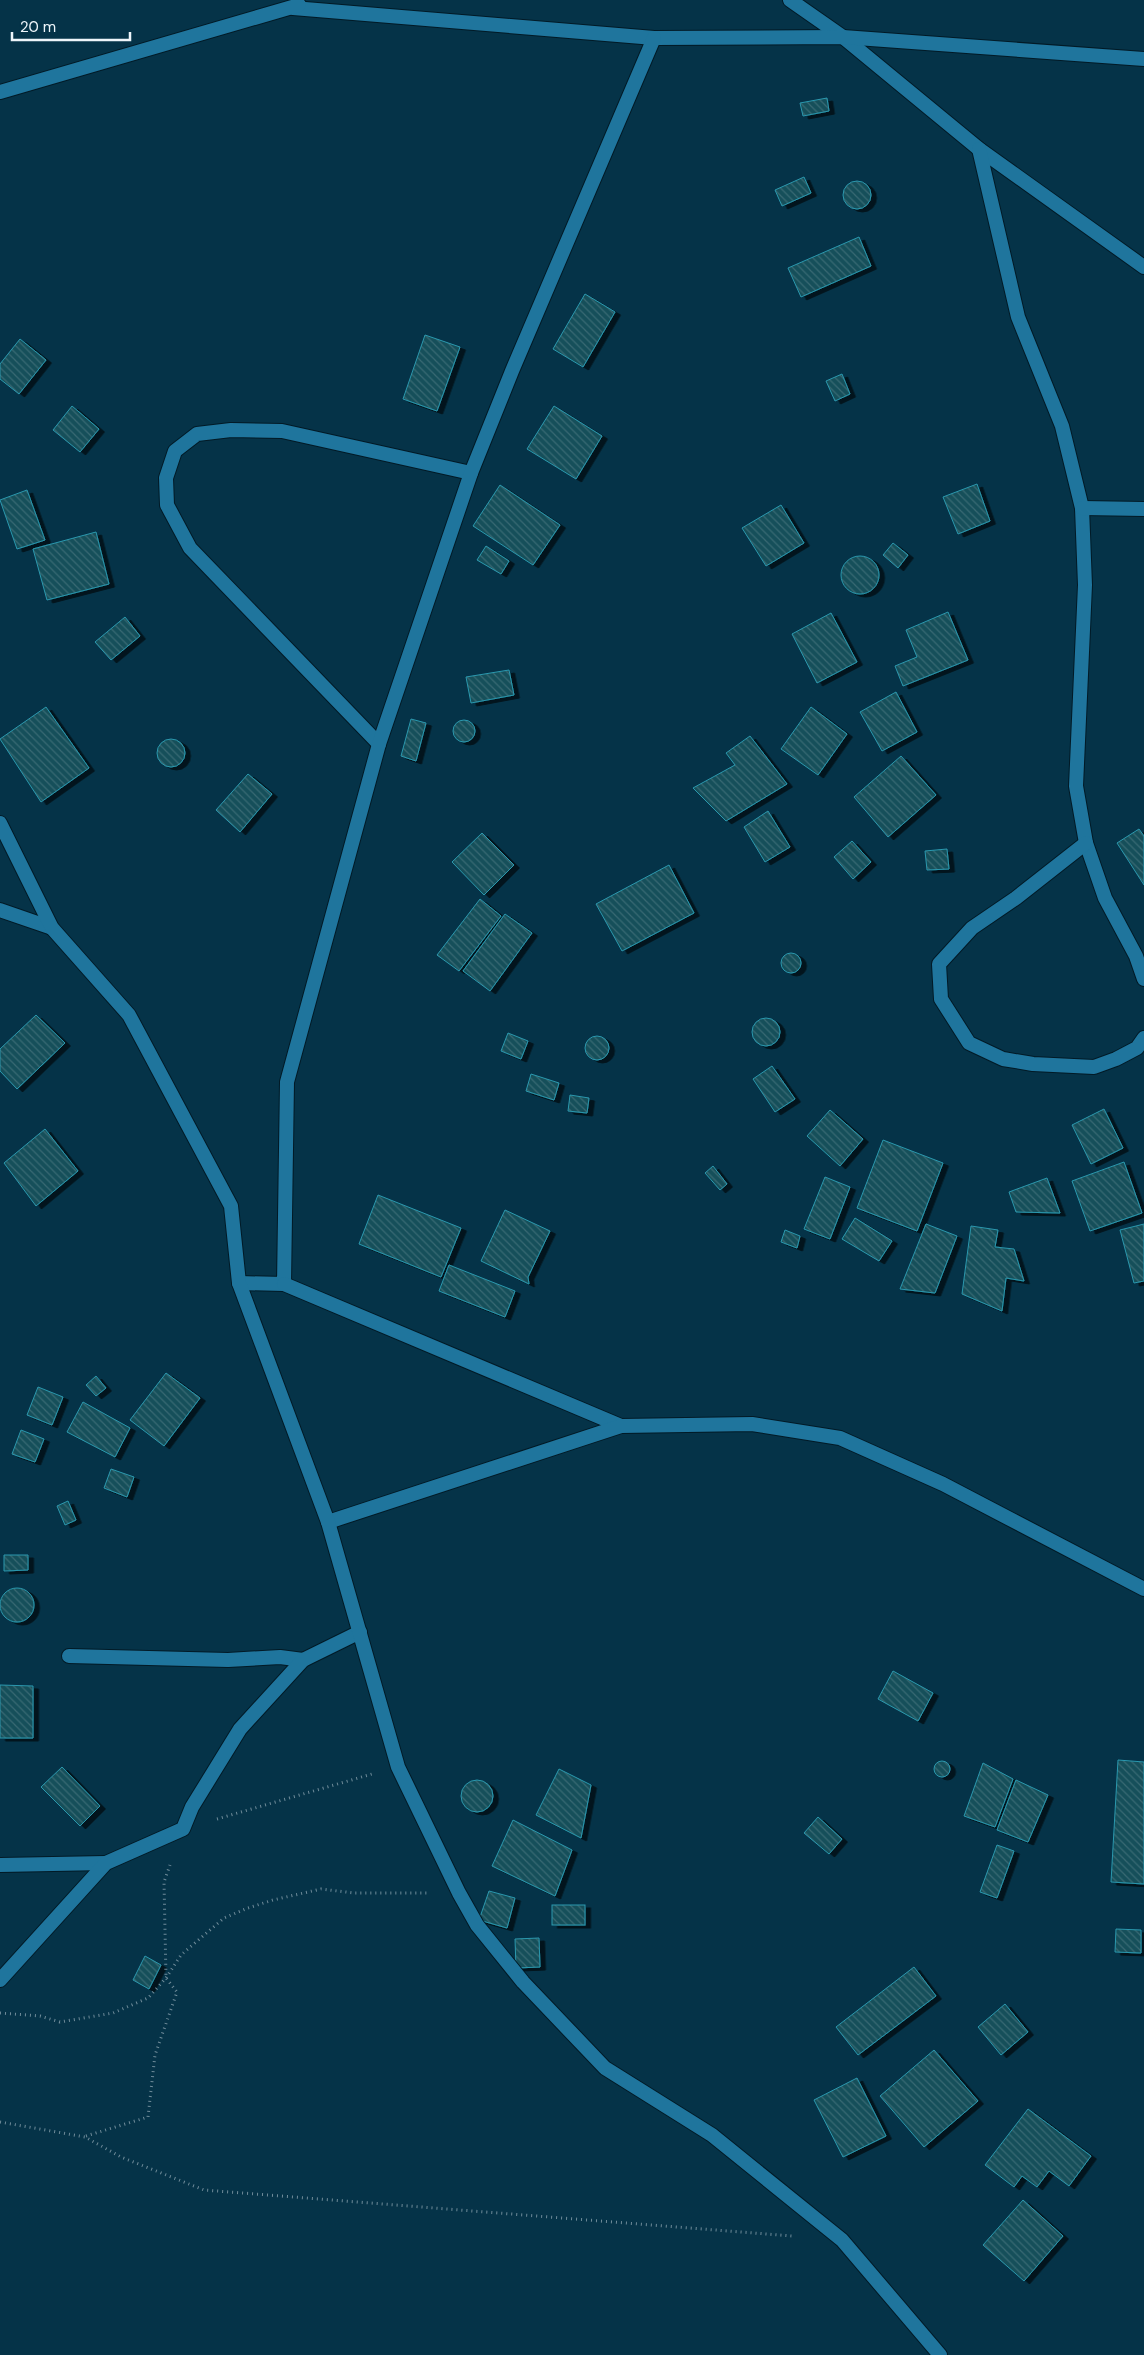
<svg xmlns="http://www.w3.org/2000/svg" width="1144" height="2355" font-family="'DM Sans',sans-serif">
	<defs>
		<pattern id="building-back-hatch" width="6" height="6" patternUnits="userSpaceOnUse" patternTransform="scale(1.25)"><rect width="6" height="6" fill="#164f5a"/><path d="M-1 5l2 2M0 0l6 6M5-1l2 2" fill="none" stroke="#386973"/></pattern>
		<filter id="shadow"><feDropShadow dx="5.5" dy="3" stdDeviation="0" flood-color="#0009"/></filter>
	</defs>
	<rect width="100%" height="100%" fill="#053348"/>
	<g fill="url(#building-back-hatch)" stroke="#2a98ae" filter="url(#shadow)">
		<path d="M 827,98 L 829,111 L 803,116 L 800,103 Z"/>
		<path d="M 804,177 L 811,193 L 782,206 L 775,190 Z"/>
		<circle cx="857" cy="195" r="14"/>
		<path d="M 859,237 L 871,266 L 801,297 L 788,268 Z"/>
		<path d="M 585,294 L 615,312 L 583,367 L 553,349 Z"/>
		<path d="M 425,335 L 460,347 L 437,411 L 403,399 Z"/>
		<path d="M 20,339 L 46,360 L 19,394 L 0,379 L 0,364 Z"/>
		<path d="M 842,374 L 850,394 L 835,401 L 826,381 Z"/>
		<path d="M 72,406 L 99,429 L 80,452 L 53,430 Z"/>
		<path d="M 554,406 L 602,436 L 576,479 L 527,449 Z"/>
		<path d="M 977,484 L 990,521 L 958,534 L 943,497 Z"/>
		<path d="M 500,485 L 560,525 L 533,565 L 473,526 Z"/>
		<path d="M 27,490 L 45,540 L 17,549 L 0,500 Z"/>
		<path d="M 781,505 L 804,543 L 766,566 L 742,528 Z"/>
		<path d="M 96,532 L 109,584 L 47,600 L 33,549 Z"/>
		<path d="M 893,543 L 908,555 L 898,568 L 883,555 Z"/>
		<path d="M 486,546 L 509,561 L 501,574 L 477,560 Z"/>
		<circle cx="860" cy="575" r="19"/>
		<path d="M 948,612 L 968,660 L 903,686 L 895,666 L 917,657 L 906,630 Z"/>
		<path d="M 831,613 L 857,662 L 817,683 L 792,634 Z"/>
		<path d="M 125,617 L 140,636 L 111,660 L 95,642 Z"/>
		<path d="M 509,670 L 514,695 L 471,703 L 466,677 Z"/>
		<path d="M 896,692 L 917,732 L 882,751 L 860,712 Z"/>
		<path d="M 46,707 L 89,768 L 41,802 L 0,739 Z"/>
		<path d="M 811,707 L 847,734 L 818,775 L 781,749 Z"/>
		<path d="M 411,719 L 426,723 L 416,761 L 401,756 Z"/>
		<circle cx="464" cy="731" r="11"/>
		<path d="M 750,736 L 787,784 L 726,821 L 693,788 L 735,765 L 726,753 Z"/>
		<circle cx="171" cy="753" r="14"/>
		<path d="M 901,756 L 936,795 L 888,837 L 854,797 Z"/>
		<path d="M 248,774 L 272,794 L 240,832 L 216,810 Z"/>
		<path d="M 768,811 L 790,847 L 765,862 L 744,827 Z"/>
		<path d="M 1139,829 L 1144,836 L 1144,885 L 1117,843 Z"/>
		<path d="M 482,833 L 514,865 L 484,895 L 452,862 Z"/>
		<path d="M 852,841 L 871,862 L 853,879 L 834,857 Z"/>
		<path d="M 947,849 L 949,869 L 927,870 L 925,851 Z"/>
		<path d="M 669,865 L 694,913 L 622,951 L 596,904 Z"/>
		<path d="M 480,899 L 501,916 L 459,971 L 437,955 Z"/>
		<path d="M 505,914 L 532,933 L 490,991 L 463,971 Z"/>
		<circle cx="791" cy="963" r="10"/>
		<path d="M 36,1015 L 65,1043 L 17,1089 L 0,1071 L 0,1049 Z"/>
		<circle cx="766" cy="1032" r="14"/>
		<path d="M 508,1033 L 528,1041 L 521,1059 L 501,1051 Z"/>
		<circle cx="597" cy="1048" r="12"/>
		<path d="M 772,1066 L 795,1099 L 775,1112 L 753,1079 Z"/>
		<path d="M 531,1074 L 559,1083 L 554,1100 L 526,1091 Z"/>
		<path d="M 570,1095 L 589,1098 L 587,1113 L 568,1111 Z"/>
		<path d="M 1104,1109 L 1123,1148 L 1091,1164 L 1072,1125 Z"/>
		<path d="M 830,1110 L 863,1139 L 840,1166 L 807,1136 Z"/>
		<path d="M 45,1129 L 78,1171 L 36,1206 L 4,1163 Z"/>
		<path d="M 883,1140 L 943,1163 L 917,1231 L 857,1208 Z"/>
		<path d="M 1124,1162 L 1142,1213 L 1090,1231 L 1072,1181 Z"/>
		<path d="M 713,1166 L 727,1184 L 720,1190 L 705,1173 Z"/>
		<path d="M 825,1177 L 850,1187 L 830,1239 L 804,1229 Z"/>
		<path d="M 1047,1178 L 1060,1213 L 1016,1212 L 1009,1192 Z"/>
		<path d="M 378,1195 L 461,1228 L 441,1277 L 359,1244 Z"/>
		<path d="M 505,1210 L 550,1231 L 528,1277 L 529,1284 L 481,1261 Z"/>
		<path d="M 855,1218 L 892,1241 L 879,1261 L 842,1239 Z"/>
		<path d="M 926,1224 L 957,1236 L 935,1293 L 900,1289 Z"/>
		<path d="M 1144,1224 L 1144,1281 L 1134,1283 L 1120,1230 Z"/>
		<path d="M 971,1226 L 998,1230 L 995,1247 L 1014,1249 L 1024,1281 L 1006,1278 L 1002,1311 L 962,1294 Z"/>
		<path d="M 785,1230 L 800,1236 L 797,1248 L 781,1242 Z"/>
		<path d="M 449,1265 L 515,1291 L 505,1317 L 439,1291 Z"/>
		<path d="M 166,1373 L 200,1398 L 164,1446 L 130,1420 Z"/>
		<path d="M 96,1376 L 106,1388 L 96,1396 L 86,1385 Z"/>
		<path d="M 38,1387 L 63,1397 L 52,1425 L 27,1415 Z"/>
		<path d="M 83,1402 L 130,1428 L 115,1457 L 67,1432 Z"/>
		<path d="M 21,1430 L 44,1439 L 35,1462 L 12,1454 Z"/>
		<path d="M 111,1469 L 134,1477 L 127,1497 L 104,1488 Z"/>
		<path d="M 68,1501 L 76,1520 L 65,1525 L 57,1506 Z"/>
		<path d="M 4,1555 L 28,1555 L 28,1570 L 4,1571 Z"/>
		<circle cx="17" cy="1605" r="17"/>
		<path d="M 893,1671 L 933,1693 L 918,1721 L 878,1699 Z"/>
		<path d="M 0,1685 L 33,1686 L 33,1738 L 0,1738 Z"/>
		<path d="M 1118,1760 L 1144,1762 L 1144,1884 L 1111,1882 Z"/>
		<circle cx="942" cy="1769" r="8"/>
		<path d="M 983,1763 L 1013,1779 L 995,1827 L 964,1816 Z"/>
		<path d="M 62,1767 L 100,1806 L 80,1826 L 41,1787 Z"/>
		<path d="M 559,1769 L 591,1785 L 581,1838 L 536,1815 Z"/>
		<path d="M 1016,1780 L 1048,1795 L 1028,1842 L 997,1830 Z"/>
		<circle cx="477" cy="1796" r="16"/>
		<path d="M 818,1817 L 842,1839 L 829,1854 L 804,1833 Z"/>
		<path d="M 513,1820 L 572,1850 L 555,1896 L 492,1866 Z"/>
		<path d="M 997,1845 L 1014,1851 L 997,1898 L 980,1892 Z"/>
		<path d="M 489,1891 L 515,1898 L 507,1928 L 479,1920 Z"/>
		<rect x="552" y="1905" width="33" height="20"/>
		<path d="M 1116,1929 L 1141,1930 L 1141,1953 L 1115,1952 Z"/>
		<path d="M 539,1938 L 540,1967 L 516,1968 L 515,1939 Z"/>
		<path d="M 145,1956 L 161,1965 L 149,1989 L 133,1980 Z"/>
		<path d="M 914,1967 L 936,1996 L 858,2055 L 836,2027 Z"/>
		<path d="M 1005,2004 L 1028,2032 L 1001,2055 L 978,2027 Z"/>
		<path d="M 934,2050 L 978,2101 L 924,2147 L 880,2096 Z"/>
		<path d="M 857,2078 L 886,2136 L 843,2157 L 814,2100 Z"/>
		<path d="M 1028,2109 L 1091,2156 L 1069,2186 L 1049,2171 L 1037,2187 L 1022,2176 L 1014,2187 L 985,2165 Z"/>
		<path d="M 1023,2200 L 1063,2236 L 1024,2281 L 983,2245 Z"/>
	</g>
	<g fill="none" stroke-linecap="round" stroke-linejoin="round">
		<g stroke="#021a26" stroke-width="16">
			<g id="minor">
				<path d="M 790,0 L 843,37 L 979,149 L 1144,267"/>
				<path d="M 293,8 L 654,38 L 843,37 L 1144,59"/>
				<path d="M 0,92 L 299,5"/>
				<path d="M 979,149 L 1018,317 L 1062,426 L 1082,508 L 1085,585 L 1076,786 L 1086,843 L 1105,898 L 1136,956 L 1144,979"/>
				<path d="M 1082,508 L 1144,509"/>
				<path d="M 379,744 L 190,548 L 167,505 L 166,478 L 175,451 L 197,434 L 231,430 L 282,431 L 471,473"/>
				<path d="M 1086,843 L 1016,898 L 972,928 L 939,964 L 941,999 L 969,1043 L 1003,1059 L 1033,1064 L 1094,1067 L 1116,1059 L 1137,1048 L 1144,1038"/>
				<path d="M 0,910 L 52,928"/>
				<path d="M 239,1283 L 284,1284 L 287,1082 L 379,744 L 471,473 L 512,371 L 654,38"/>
				<path d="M 284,1284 L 621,1426"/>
				<path d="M 328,1522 L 621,1426 L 752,1424 L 840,1438 L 943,1484 L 1144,1589"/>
				<path d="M 69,1656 L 228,1660 L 280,1657 L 303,1660"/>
				<path d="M 0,1865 L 106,1863"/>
				<path d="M 0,1980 L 106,1863 L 183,1829 L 192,1807 L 240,1729 L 303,1660 L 360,1632"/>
			</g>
		</g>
		<g stroke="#021a26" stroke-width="16">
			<path id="tertiary" d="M 0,823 L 52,928 L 129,1015 L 231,1206 L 239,1283 L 328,1522 L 398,1767 L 459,1893 L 477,1925 L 523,1982 L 605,2068 L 712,2135 L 842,2240 L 940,2355"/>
		</g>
		<g stroke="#708c9a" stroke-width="3" stroke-dasharray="1 4" stroke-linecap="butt">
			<path d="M 217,1819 L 372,1774"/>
			<path d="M 0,2013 L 40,2016 L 60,2022 L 113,2013 L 148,1998 L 166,1978 L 181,1955 L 224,1918 L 248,1908 L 273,1900 L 321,1889 L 354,1893 L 428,1893"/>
			<path d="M 0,2122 L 85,2137 L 121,2157 L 204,2190 L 792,2236"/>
			<path d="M 86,2136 L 148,2117 L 155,2055 L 177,1992 L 166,1978 L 164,1882 L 170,1865"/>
		</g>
		<use href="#minor" stroke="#1f759d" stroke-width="14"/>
		<use href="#tertiary" stroke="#1f759d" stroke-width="14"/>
	</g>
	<path d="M12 32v8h118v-8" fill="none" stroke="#eef5fa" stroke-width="2.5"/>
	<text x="20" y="32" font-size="15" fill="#eef5fa" stroke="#053348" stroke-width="4" paint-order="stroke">20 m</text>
</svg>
